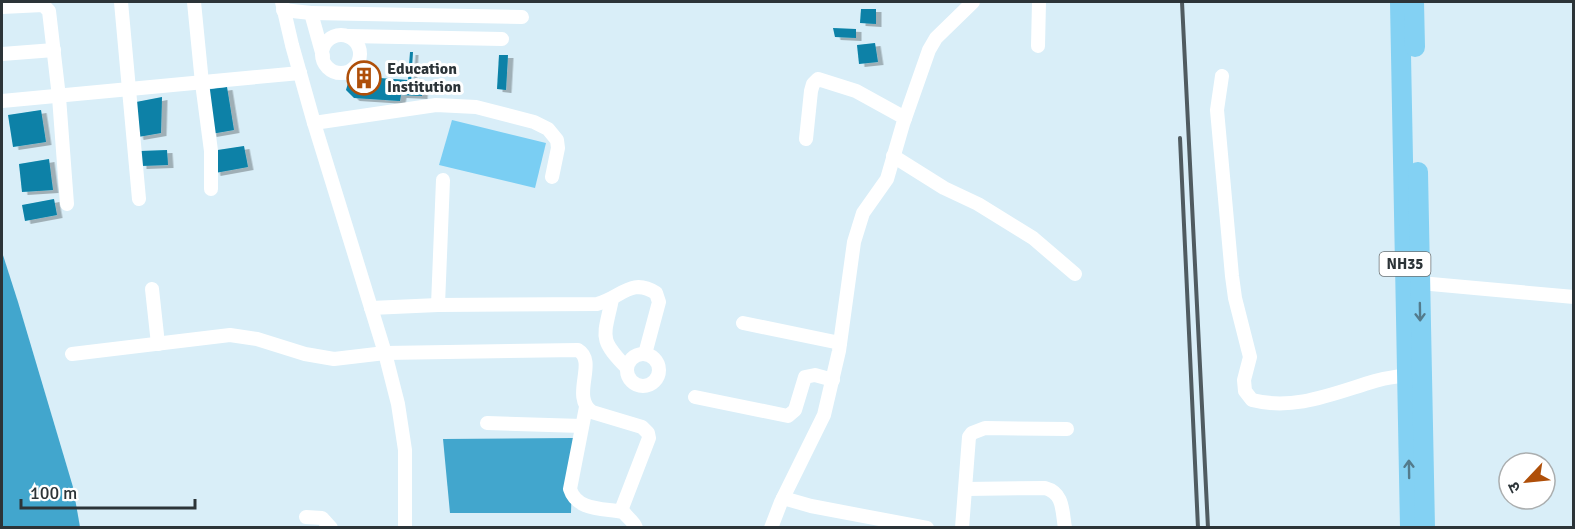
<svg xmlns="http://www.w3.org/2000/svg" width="1575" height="529" font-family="Signika,'Noto Sans Devanagari',sans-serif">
	<defs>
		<filter id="shadow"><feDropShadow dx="5.5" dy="3" stdDeviation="0" flood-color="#0004"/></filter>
	</defs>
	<rect width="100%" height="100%" fill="#d9eef8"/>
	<path fill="#7acef3" d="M 452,120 L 546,143 L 535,188 L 439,165 Z"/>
	<g fill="#42a6cd">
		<path d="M 2,252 L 18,302 L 73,487 L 80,527 L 2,527 Z"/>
		<path d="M 573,438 L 571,513 L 450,513 L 443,439 Z"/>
	</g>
	<g fill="#0881a7" filter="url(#shadow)">
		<path d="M 861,9 L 876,9 L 876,24 L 860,23 Z"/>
		<path d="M 833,28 L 856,29 L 856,38 L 835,37 Z"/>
		<path d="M 875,43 L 878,62 L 859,64 L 857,45 Z"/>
		<path d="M 410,52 L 413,52 L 411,83 L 423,84 L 422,96 L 401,95 L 400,101 L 354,98 L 346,90 L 350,76 L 408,80 Z"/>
		<path d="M 499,55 L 508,55 L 506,90 L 497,89 Z"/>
		<path d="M 227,87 L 234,130 L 211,134 L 204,90 Z"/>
		<path d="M 162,97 L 161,133 L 138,137 L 131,103 Z"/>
		<path d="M 41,110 L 46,142 L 13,147 L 8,115 Z"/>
		<path d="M 244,146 L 248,167 L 215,173 L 211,151 Z"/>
		<path d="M 167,150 L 168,165 L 141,166 L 140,151 Z"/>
		<path d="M 49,159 L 53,190 L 22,192 L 19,164 Z"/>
		<path d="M 54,199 L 57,215 L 25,221 L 22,205 Z"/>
	</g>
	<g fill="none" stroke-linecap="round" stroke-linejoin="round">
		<g stroke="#fff" stroke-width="14">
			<path d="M 121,2 L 139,199"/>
			<path d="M 194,2 L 202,83 L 211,151 L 211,189"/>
			<path d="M 282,2 L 292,45 L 314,123 L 385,353 L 398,404 L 405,450 L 405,528"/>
			<path d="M 2,7 L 43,5 L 49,11 L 59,97 L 67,204"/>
			<path d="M 283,10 L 311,13 L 323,56"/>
			<path d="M 311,13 L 522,17"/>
			<circle cx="341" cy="54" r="19"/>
			<path d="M 348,36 L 502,39"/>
			<path d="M 1038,46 L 1039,2"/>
			<path d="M 2,54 L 54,50"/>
			<path d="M 1222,76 L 1217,110 L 1232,276 L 1235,298 L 1250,357 L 1244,380 L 1245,391 L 1252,400 C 1295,411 1334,393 1375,381 C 1385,378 1396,377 1407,375"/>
			<path d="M 2,101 L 300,73"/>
			<path d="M 314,123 L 436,105 L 476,107 L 534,122 L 548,129 L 557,140 L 558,148 L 552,177"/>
			<path d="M 806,139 L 811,91 L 813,84 L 818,79 L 856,91 L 905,118"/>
			<path d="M 893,156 L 944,188 L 978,204 L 1033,238 L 1075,274"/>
			<path d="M 1420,283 L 1574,297"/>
			<path d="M 152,289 L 158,344"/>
			<path d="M 612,299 C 604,338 598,338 627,368"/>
			<path d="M 438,305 L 443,180"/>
			<path d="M 371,308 L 438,305 L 597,304 C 621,298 631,277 656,293 L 659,302 L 645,354"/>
			<path d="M 743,323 L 840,343"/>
			<circle cx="643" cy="370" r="16"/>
			<path d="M 72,354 L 230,335 L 257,339 L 305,354 L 334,359 L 385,353 L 578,350 C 598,362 570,396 592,412 L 642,427 L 648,433 L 649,438 L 622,508 C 624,517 633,519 636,528"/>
			<path d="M 695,397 L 788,416 L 795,410 L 805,377 L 815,375 L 833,380"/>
			<path d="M 586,407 L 570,489 C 577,511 603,508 623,512"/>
			<path d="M 487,423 L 582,426"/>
			<path d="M 966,489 L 1045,488 C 1064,493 1062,511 1065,528"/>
			<path d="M 783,498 L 811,506 L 927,528"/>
			<path d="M 306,517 L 322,518 L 331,528"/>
			<path d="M 771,528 L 781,502 L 824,415 L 839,351 L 854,242 L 863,213 L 887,179 L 903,124 L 929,50 L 936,38 L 973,2"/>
			<path d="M 962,528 L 969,437 L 972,433 L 985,428 L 1067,429"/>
		</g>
		<g stroke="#83d1f3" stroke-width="20">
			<path d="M 1400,2 L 1410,528"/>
			<path d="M 1414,2 L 1415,47"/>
			<path d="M 1418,172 L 1425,528"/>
		</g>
		<g stroke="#505b60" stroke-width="4">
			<path d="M 1182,2 L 1208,528"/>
			<path d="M 1180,138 L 1198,528"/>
		</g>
	</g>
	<defs><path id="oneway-shaft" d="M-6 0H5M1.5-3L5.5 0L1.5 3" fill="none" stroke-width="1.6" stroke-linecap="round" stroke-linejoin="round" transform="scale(1.5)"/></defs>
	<g stroke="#537b8c">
		<use href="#oneway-shaft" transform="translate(1420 312) rotate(89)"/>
		<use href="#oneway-shaft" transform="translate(1409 469) rotate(-91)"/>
	</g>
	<defs>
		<g id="building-ring" transform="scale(1.725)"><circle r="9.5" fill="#fff" stroke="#af4f09" stroke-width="1.5"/><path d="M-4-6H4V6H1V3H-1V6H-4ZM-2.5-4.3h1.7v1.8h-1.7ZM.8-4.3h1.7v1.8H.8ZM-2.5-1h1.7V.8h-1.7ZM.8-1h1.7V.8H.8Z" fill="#af4f09"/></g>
	</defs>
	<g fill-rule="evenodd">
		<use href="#building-ring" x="364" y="78"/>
	</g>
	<g text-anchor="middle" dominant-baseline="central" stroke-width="6" stroke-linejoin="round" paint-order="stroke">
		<rect fill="#fff" stroke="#6b7174" stroke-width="1.5" x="1379.5" y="252" width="51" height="24" rx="4.5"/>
		<g font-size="15" font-weight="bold" fill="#2c3438">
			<text x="1405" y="264">NH35</text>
		</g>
		<g font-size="16" font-weight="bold" fill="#2c3438" stroke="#fff" text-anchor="start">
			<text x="387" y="69">Education<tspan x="387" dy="18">Institution</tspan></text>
		</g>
	</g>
	<rect width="1575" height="529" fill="none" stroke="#2c3438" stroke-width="6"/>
	<g transform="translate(1527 481) rotate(244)"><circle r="28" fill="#ffffff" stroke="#abaeaf" stroke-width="1.5"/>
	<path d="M0-4.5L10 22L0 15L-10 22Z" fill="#af4f09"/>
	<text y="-9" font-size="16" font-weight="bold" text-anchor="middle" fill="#2c3438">उ</text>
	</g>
	<path d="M21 499v9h174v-9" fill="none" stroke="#2c3438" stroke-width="3"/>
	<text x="30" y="499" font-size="18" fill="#2c3438" stroke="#ffffff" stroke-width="4.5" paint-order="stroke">100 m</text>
</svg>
